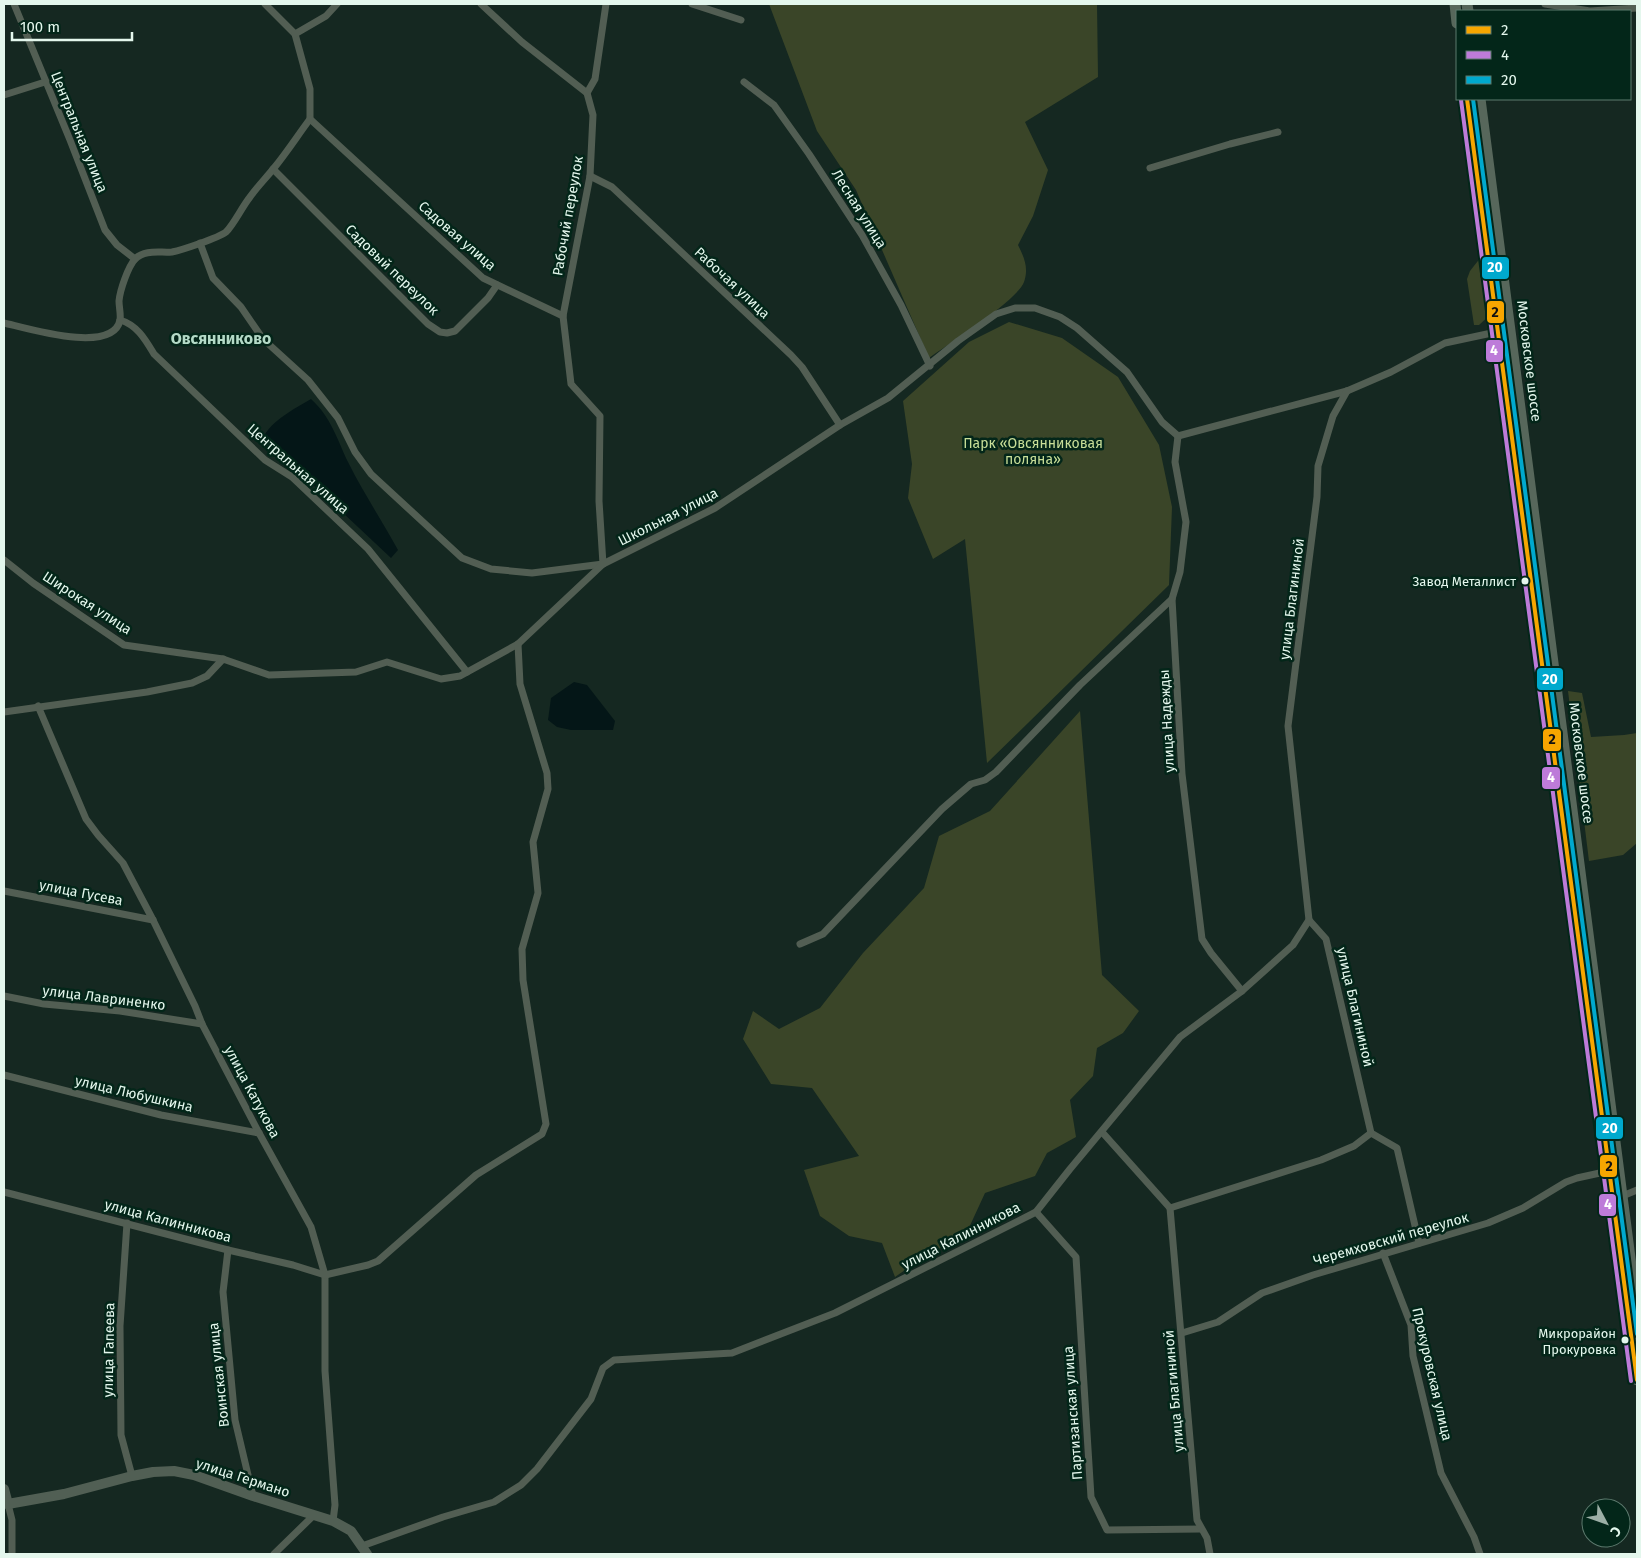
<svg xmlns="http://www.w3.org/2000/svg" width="1641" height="1558" font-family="'Fira Sans',sans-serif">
	<rect width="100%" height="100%" fill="#152821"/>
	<g fill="#3a4528">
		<path d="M 769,4 L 1097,4 L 1098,77 L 1025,122 L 1048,170 L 1033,216 L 1018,245 C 1024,257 1029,268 1024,282 C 1017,301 948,344 929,358 L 856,190 L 817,131 Z"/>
		<path d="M 1481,257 L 1485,257 L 1492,313 L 1479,325 L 1474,325 L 1467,279 L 1470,271 Z"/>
		<path d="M 1009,322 L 1062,338 L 1118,377 L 1159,445 L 1172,507 L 1169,585 L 987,763 L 965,539 L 933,559 L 908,498 L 912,464 L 903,401 L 969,342 Z"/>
		<path d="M 1568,691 L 1582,693 L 1591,737 L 1624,735 L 1637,733 L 1637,843 L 1623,855 L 1589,861 Z"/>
		<path d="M 1080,711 L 1102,975 L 1139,1011 L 1123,1033 L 1097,1048 L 1093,1076 L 1070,1100 L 1076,1137 L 1047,1153 L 1035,1176 L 985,1193 L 967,1232 L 915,1263 L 895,1277 L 882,1243 L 849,1236 L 820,1216 L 804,1170 L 859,1156 L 812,1088 L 771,1084 L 743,1039 L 753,1011 L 779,1029 L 820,1008 L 863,953 L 924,888 L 939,836 L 990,811 Z"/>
	</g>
	<g fill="#041617">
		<path d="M 311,399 C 331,417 337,439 348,462 C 363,492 382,521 398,550 L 391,558 L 310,482 L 265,446 L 262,439 C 273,419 293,410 311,399 Z"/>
		<path d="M 574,682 L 587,685 L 615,721 L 613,730 L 571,730 L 557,727 L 548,720 L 551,698 Z"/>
	</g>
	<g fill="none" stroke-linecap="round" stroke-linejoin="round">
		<g stroke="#525e53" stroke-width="7">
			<path d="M 14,4 L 70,140 L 105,230 L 117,245 L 135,259"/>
			<path d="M 265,4 L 295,34 L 310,89 L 310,119 L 483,278 L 563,316"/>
			<path d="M 481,4 L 522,42 L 587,93"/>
			<path d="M 692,4 L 741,20"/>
			<path d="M 1545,4 L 1590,11 L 1637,8"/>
			<path d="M 295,34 L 326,16 L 337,4"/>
			<path d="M 744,82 L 774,105 L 809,154 L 862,235 L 901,305 L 930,366"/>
			<path d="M 4,95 L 45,82"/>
			<path d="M 1150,168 L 1230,144 L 1278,132"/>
			<path d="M 273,169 L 428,324 L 440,332 L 447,333 L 455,331 L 488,298 L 497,285"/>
			<path d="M 590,176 L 612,187 L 791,355 L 802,367 L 840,425"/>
			<path d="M 200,243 L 213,278 L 241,307 L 263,339 L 308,380 L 338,418 L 355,452 L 371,474 L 462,558 L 491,569 L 532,573 L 603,564 L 599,501 L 600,416 L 571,384 L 563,316 L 590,176 L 593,115 L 587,93 L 595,79 L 606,4"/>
			<path d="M 120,320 C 137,325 145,339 154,354 L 265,460 L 292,477 L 368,549 L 467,672"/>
			<path d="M 4,323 C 26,328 113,355 120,320 C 121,314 119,307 119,301 C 120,290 128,267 135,259 C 145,249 160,253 172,252 C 182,250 218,238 226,232 C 234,224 242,207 250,197 C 257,187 266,178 274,168 C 287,152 298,135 310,119"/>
			<path d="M 1178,436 L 1175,462 L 1186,522 L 1180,572 L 1172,599 L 1182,774 L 1202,939 L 1211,953 L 1242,991"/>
			<path d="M 1178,436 L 1347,391 L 1391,372 L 1445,343 L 1501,331"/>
			<path d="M 4,560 L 33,583 L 124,645 L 223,659"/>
			<path d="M 38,706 L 86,819 L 98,835 L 123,863 L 153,920 L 195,1006 L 202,1024 L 259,1133 L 311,1227 L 325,1275 L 325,1371 L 335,1505 L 333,1521"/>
			<path d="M 4,712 L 147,692 L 192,683 L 207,676 L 223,659 L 269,675 L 356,672 L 387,662 L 441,679 L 460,676 L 518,644 L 603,564 L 715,508 L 840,425 L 888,398 L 958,341 L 996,314 L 1015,308 L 1035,308 L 1060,317 L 1077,328 L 1127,372 L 1162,422 L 1178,436"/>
			<path d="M 4,891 L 153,920"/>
			<path d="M 800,944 L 823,934 L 942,809 L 971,784 L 985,780 L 996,772 L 1080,685 L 1172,599"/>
			<path d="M 4,996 L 44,1004 L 120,1011 L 202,1024"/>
			<path d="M 4,1075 L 161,1115 L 259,1133"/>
			<path d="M 1102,1132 L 1170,1208"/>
			<path d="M 1371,1133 L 1397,1148 L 1419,1243"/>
			<path d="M 4,1192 L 228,1250 L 293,1265 L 325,1275 L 368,1265 L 378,1261 L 476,1175 L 542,1134 L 546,1124 L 523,980 L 522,949 L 538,893 L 533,842 L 548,789 L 547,773 L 520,684 L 518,644"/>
			<path d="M 1620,1197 L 1637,1190"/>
			<path d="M 1036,1212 L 1076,1257 L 1091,1497 L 1107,1530 L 1201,1529"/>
			<path d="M 127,1223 L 120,1326 L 121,1435 L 132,1476"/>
			<path d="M 228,1250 L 223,1292 L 235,1420 L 253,1496"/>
			<path d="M 1383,1253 L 1411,1325 L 1413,1356 L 1441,1473 L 1474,1537 L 1480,1554"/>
			<path d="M 1182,1333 L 1218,1322 L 1262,1293 L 1313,1275 L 1488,1223 L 1523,1208 L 1566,1182 L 1577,1178 L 1609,1171"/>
			<path d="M 4,1505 L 8,1504 L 12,1520 L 12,1554"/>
			<path d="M 362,1546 L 443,1517 L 494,1502 L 521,1485 L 537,1469 L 591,1399 L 603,1368 L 614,1360 L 732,1353 L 835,1313 L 1036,1212 L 1070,1169 L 1180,1037 L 1242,991 L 1293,945 L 1309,920"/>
			<path d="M 274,1554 L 314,1515"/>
			<path d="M 1210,1554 L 1207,1538 L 1197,1520 L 1170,1208 L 1321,1160 L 1354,1146 L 1371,1133 L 1326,939 L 1309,920 L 1288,726 L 1317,497 L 1318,466 L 1333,416 L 1347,391"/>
		</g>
		<path stroke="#515f54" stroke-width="10" d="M 4,1489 L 8,1504 L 64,1494 L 132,1476 L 153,1472 L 174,1471 L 194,1475 L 253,1496 L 333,1521 L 351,1531 L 367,1554"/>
		<g stroke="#57675b" stroke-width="11">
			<path d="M 1455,4 L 1457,23"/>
			<path d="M 1467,4 L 1468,11"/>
			<path d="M 1467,99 L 1637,1380"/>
			<path d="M 1480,99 L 1637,1312"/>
		</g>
		<g stroke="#032619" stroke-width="8">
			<path id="bus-1" d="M 1467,99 L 1637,1380"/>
		</g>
		<g stroke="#032619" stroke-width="8">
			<path id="bus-2" d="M 1461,100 L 1631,1381"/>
		</g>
		<g stroke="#032619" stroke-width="8">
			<path id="bus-3" d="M 1473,99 L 1637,1334"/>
		</g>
		<use href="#bus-1" stroke="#f7a600" stroke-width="4"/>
		<use href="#bus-2" stroke="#bd7bd9" stroke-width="4"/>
		<use href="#bus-3" stroke="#00a9ce" stroke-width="4"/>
	</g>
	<g fill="#e4f7ed" stroke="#032619" stroke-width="2">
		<circle cx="1525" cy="581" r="4.5"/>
		<circle cx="1625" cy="1340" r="4.5"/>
	</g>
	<g text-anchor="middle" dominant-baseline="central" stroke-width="5" stroke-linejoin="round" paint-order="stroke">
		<g font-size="13" fill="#e4f7ed" stroke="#032619" text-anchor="end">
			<text x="1516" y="581">Завод Металлист</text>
			<text x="1616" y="1333">Микрорайон<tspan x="1616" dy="16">Прокуровка</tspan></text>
		</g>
		<g font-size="14" fill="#e4f7ed" stroke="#032619">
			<text transform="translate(79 132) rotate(68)">Центральная улица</text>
			<text transform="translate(859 209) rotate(58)">Лесная улица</text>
			<text transform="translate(568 216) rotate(-80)">Рабочий переулок</text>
			<text transform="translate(457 236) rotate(41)">Садовая улица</text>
			<text transform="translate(392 270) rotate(44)">Садовый переулок</text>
			<text transform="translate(732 283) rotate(43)">Рабочая улица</text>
			<text transform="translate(1529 361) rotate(83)">Московское шоссе</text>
			<text transform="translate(298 469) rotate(41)">Центральная улица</text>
			<text transform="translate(668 517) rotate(-27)">Школьная улица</text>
			<text transform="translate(1292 599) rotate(-83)">улица Благининой</text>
			<text transform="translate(87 603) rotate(33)">Широкая улица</text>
			<text transform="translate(1167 721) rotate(-93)">улица Надежды</text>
			<text transform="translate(1581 763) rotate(83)">Московское шоссе</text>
			<text transform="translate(81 893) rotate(11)">улица Гусева</text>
			<text transform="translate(104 998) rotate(7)">улица Лавриненко</text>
			<text transform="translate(1355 1007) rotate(77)">улица Благининой</text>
			<text transform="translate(252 1092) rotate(62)">улица Катукова</text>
			<text transform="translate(134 1094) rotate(13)">улица Любушкина</text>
			<text transform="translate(168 1221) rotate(15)">улица Калинникова</text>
			<text transform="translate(961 1236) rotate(-27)">улица Калинникова</text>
			<text transform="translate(1391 1239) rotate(-16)">Черемховский переулок</text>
			<text transform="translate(109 1350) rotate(-89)">улица Гапеева</text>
			<text transform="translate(1432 1374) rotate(77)">Прокуровская улица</text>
			<text transform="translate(219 1375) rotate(-96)">Воинская улица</text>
			<text transform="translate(1174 1391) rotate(-95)">улица Благининой</text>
			<text transform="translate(1073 1413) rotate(-94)">Партизанская улица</text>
			<text transform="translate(243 1478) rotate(18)">улица Германо</text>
		</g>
		<g font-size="14" fill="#c8de98" stroke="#032619">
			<text x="1033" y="443">Парк «Овсянниковая<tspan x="1033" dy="16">поляна»</tspan></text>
		</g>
		<g font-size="16" font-weight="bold" fill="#b4dac7" stroke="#032619">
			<text x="221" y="338">Овсянниково</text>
		</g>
	</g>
	<g stroke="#032619" stroke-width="2">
		<rect x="1481" y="256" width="29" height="24" rx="5" fill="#00a9ce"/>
		<rect x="1486" y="300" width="19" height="24" rx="5" fill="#f7a600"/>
		<rect x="1485" y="339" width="19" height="24" rx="5" fill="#bd7bd9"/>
		<rect x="1536" y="667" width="28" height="24" rx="5" fill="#00a9ce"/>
		<rect x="1542" y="728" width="20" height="24" rx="5" fill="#f7a600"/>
		<rect x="1541" y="766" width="20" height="24" rx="5" fill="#bd7bd9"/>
		<rect x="1595" y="1116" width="29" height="24" rx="5" fill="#00a9ce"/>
		<rect x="1599" y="1154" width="19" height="24" rx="5" fill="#f7a600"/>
		<rect x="1598" y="1193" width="19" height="24" rx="5" fill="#bd7bd9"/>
	</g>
	<g font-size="14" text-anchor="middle" font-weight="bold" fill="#fff">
		<text x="1495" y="272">20</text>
		<text x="1494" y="355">4</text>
		<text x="1550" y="684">20</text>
		<text x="1551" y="782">4</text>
		<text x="1610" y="1133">20</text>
		<text x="1608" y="1209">4</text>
	</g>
	<g font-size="14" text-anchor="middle" font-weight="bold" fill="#111">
		<text x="1495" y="317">2</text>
		<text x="1552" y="744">2</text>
		<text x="1609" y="1171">2</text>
	</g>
	<rect width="1641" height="1558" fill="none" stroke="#e4f7ed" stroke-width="10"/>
	<rect x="1456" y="10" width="175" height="90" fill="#032619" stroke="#5d7a6e"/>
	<rect x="1466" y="26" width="25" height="8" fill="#f7a600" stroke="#5d7a6e"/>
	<text x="1501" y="35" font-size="15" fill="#e4f7ed">2</text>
	<rect x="1466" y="51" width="25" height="8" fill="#bd7bd9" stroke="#5d7a6e"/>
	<text x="1501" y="60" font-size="15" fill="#e4f7ed">4</text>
	<rect x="1466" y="76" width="25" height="8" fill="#00a9ce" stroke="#5d7a6e"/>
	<text x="1501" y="85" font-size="15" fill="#e4f7ed">20</text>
	<g transform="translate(1606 1523) rotate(131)"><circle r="24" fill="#032619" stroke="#5d7a6e"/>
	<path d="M0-4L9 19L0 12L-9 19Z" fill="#9cafa6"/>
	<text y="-8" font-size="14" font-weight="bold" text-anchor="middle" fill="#e4f7ed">С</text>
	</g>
	<path d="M12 32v8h120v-8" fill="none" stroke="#e4f7ed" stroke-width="2.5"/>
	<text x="20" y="32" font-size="15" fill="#e4f7ed" stroke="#032619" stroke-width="4" paint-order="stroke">100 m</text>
</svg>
